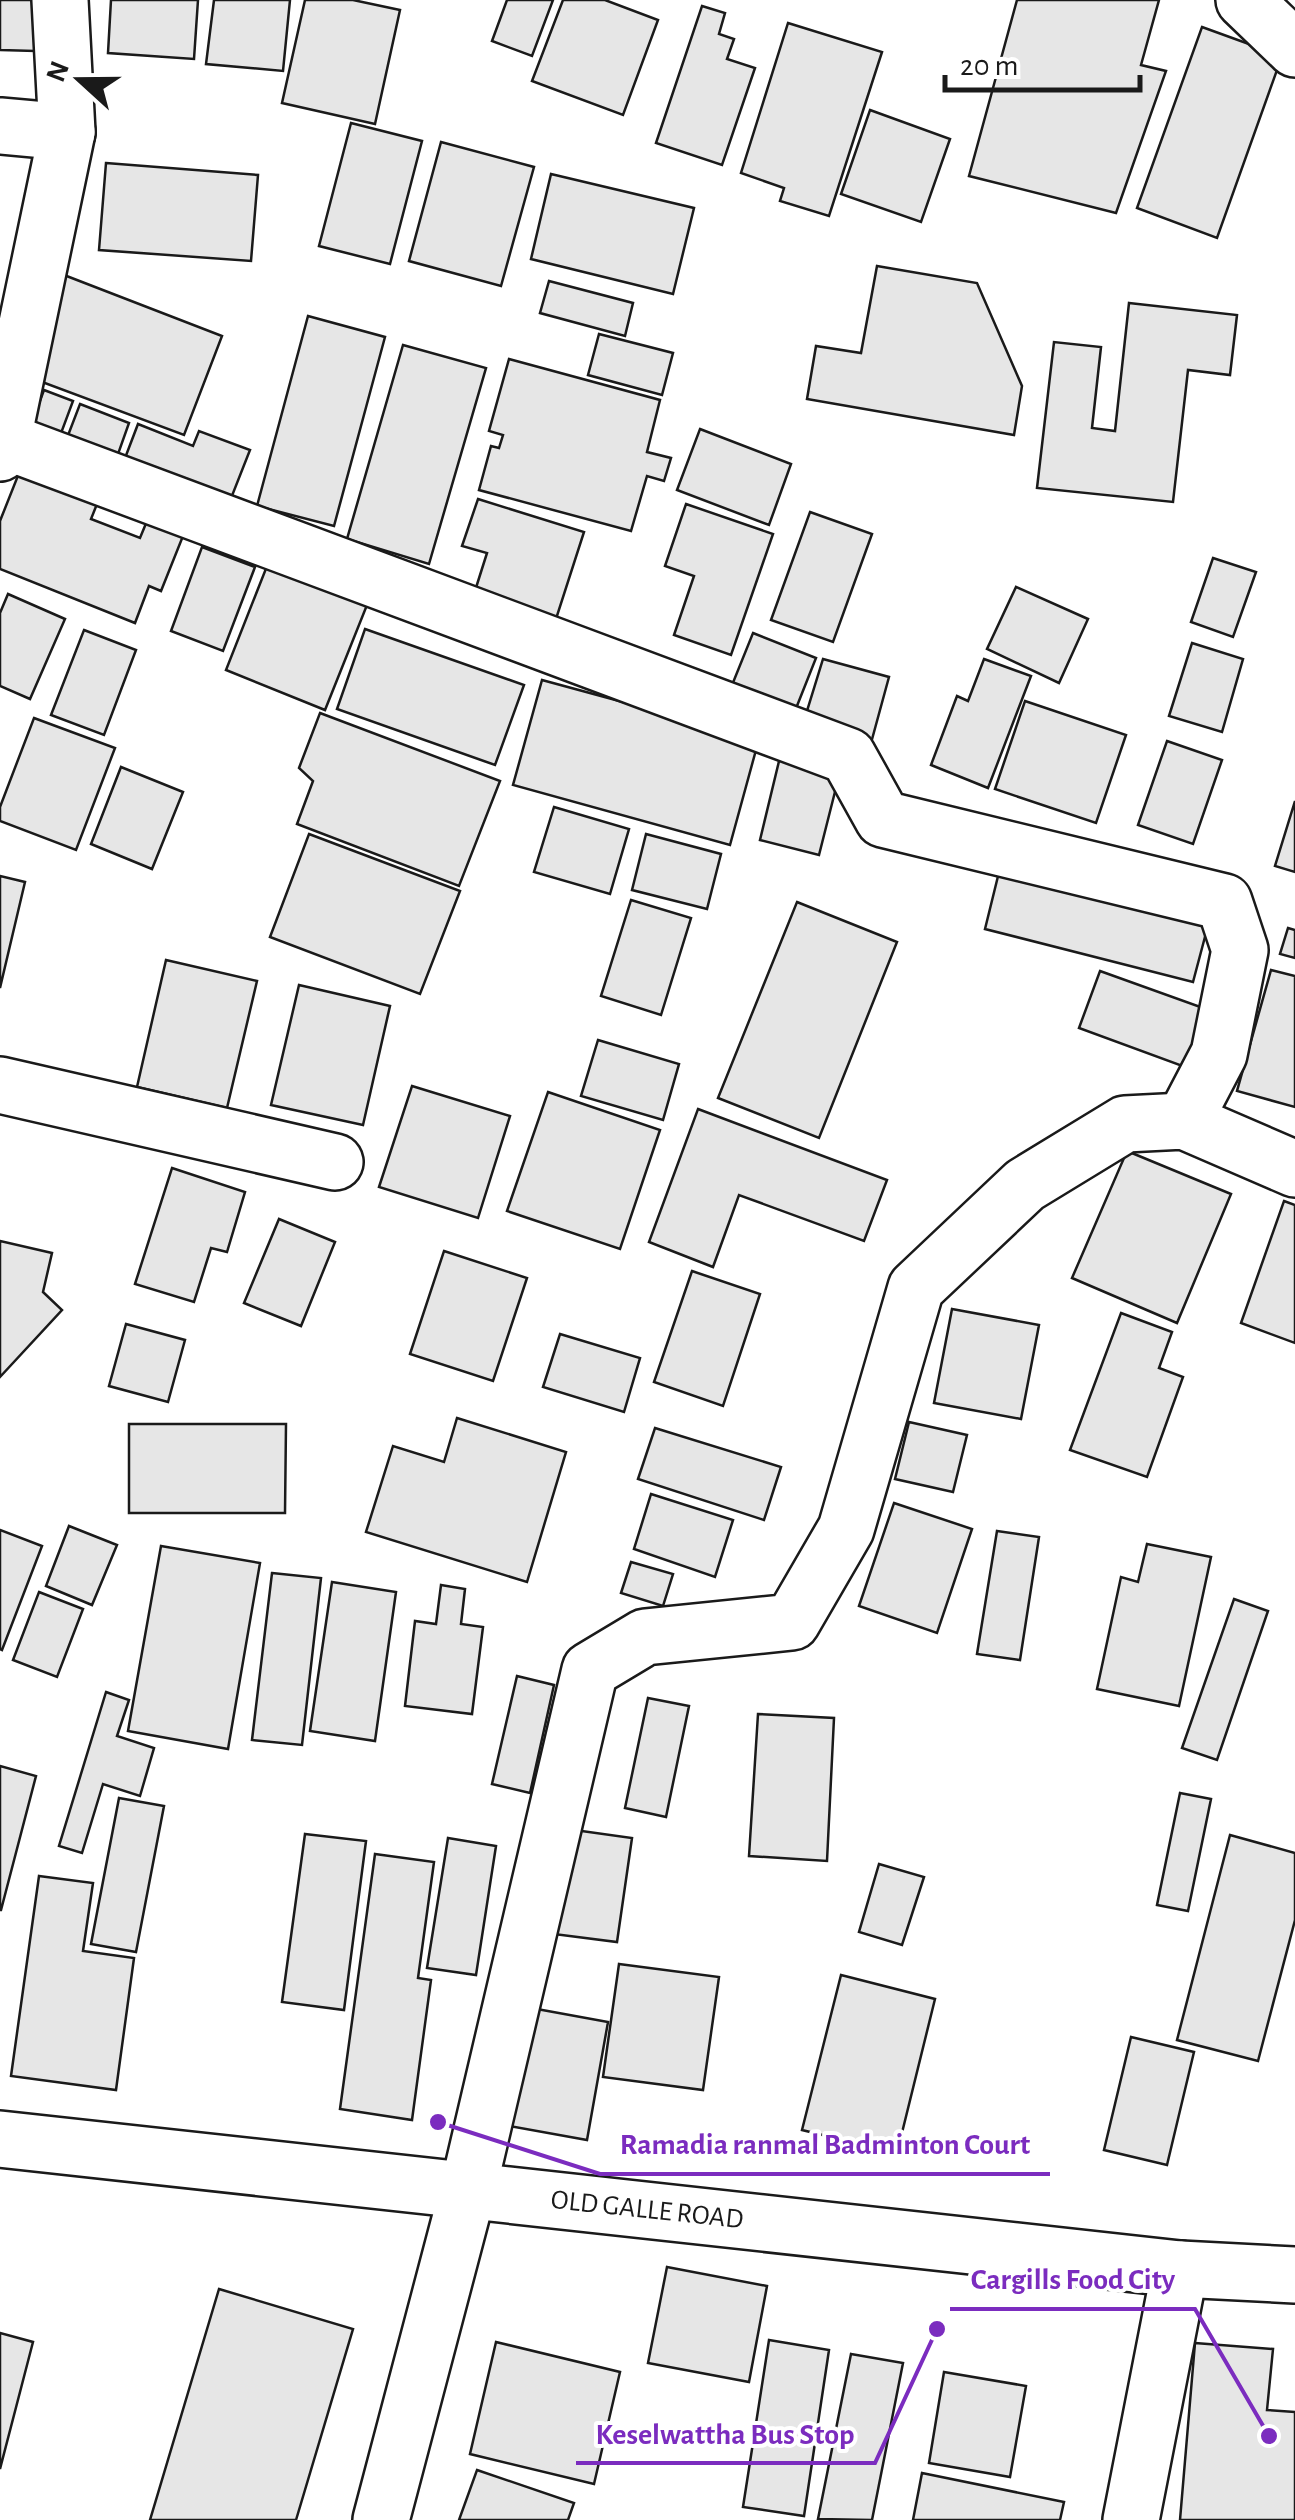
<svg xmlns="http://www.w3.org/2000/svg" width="1295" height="2520" font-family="'Alegreya Sans',sans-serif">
	<rect width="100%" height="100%" fill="#fff"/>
	<g fill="#e6e6e6" stroke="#1a1a1a" stroke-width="2.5">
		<path d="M 0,0 L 37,0 L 35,51 L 0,50 Z"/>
		<path d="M 111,0 L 198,0 L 194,59 L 108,53 Z"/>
		<path d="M 214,0 L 290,0 L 283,71 L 206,64 Z"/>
		<path d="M 305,0 L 353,0 L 400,10 L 375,124 L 282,103 Z"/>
		<path d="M 507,0 L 553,0 L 532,56 L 492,41 Z"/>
		<path d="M 563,0 L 605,0 L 658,20 L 623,115 L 532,81 Z"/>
		<path d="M 1017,0 L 1159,0 L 1141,65 L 1166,71 L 1116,213 L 969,176 Z"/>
		<path d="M 702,6 L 725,13 L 719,34 L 734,39 L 727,59 L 755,68 L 722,165 L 656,143 Z"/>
		<path d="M 788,23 L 882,52 L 829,216 L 780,201 L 784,188 L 741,173 Z"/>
		<path d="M 1202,27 L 1282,56 L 1217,238 L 1137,208 Z"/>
		<path d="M 870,110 L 950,139 L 921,222 L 841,194 Z"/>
		<path d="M 351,123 L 422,141 L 390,264 L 319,246 Z"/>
		<path d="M 441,142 L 534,167 L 501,286 L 409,261 Z"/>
		<path d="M 106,163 L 258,175 L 251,261 L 99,250 Z"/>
		<path d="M 551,174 L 694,208 L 673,294 L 531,259 Z"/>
		<path d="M 877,266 L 977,283 L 1022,386 L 1014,435 L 807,399 L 816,346 L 861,353 Z"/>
		<path d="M 64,275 L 222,336 L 184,435 L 26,376 Z"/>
		<path d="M 549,281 L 633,303 L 625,336 L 540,313 Z"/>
		<path d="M 1129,303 L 1237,315 L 1230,375 L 1188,370 L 1173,502 L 1037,488 L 1054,342 L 1101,347 L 1092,428 L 1115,431 Z"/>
		<path d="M 308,316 L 385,337 L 334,526 L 257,506 Z"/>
		<path d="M 599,334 L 673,353 L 662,395 L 588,375 Z"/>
		<path d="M 403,345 L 486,368 L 429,564 L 347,539 Z"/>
		<path d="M 509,359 L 660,400 L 647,452 L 671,458 L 664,481 L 647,476 L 631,531 L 479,490 L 491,446 L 499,448 L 503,435 L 489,431 Z"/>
		<path d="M 44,390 L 73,401 L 60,436 L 31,425 Z"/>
		<path d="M 80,404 L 129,423 L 117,457 L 67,438 Z"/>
		<path d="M 138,424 L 193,446 L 199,431 L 250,450 L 228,506 L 122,466 Z"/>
		<path d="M 700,429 L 791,464 L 769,525 L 677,490 Z"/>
		<path d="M 21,468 L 99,499 L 91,519 L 140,538 L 147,521 L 183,536 L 161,591 L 149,586 L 135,623 L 0,569 L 0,521 Z"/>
		<path d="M 478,499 L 584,532 L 556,619 L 474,594 L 487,553 L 462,546 Z"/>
		<path d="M 686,504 L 773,534 L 731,655 L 674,635 L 694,576 L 665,566 Z"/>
		<path d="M 810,512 L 872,534 L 833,642 L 771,620 Z"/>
		<path d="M 202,547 L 255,567 L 223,651 L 171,631 Z"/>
		<path d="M 1213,558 L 1256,572 L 1233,637 L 1191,622 Z"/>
		<path d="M 267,566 L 367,605 L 325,710 L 226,670 Z"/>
		<path d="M 1016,587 L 1088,619 L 1059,683 L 987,649 Z"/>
		<path d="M 8,594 L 65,619 L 30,699 L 0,686 L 0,613 Z"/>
		<path d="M 365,629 L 524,685 L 495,765 L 337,709 Z"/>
		<path d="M 84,630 L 136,650 L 104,735 L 51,715 Z"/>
		<path d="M 753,633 L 816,658 L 791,721 L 728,695 Z"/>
		<path d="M 1192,643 L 1243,659 L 1222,732 L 1169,716 Z"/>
		<path d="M 823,659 L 889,677 L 871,743 L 803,724 Z"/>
		<path d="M 984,659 L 1031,676 L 988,788 L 931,765 L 957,696 L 968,701 Z"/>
		<path d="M 542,680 L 759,739 L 730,845 L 513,785 Z"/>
		<path d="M 1025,701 L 1126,735 L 1096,823 L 995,789 Z"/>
		<path d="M 320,713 L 500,781 L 459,886 L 297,824 L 313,781 L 299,768 Z"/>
		<path d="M 34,718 L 115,748 L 76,850 L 0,821 L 0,807 Z"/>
		<path d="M 1167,741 L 1222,760 L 1193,844 L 1138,825 Z"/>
		<path d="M 780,757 L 840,772 L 819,855 L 760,840 Z"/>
		<path d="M 121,767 L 183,792 L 152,869 L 91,844 Z"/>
		<path d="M 1295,801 L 1295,872 L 1275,866 Z"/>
		<path d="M 554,807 L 629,829 L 610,894 L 534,872 Z"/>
		<path d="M 309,834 L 460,891 L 420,994 L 270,937 Z"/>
		<path d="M 646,834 L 721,854 L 707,909 L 632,890 Z"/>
		<path d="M 1001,864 L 1210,918 L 1193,982 L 985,929 Z"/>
		<path d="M 0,876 L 25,882 L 0,988 Z"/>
		<path d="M 631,900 L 691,918 L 661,1015 L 601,996 Z"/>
		<path d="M 797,902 L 897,942 L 819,1138 L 718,1098 Z"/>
		<path d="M 1288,928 L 1295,930 L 1295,958 L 1280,954 Z"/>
		<path d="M 166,960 L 257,981 L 227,1108 L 137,1087 Z"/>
		<path d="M 1271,970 L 1295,976 L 1295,1107 L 1237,1091 Z"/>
		<path d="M 1100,971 L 1206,1009 L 1185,1067 L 1079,1028 Z"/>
		<path d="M 299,985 L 390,1006 L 363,1125 L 271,1105 Z"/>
		<path d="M 598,1040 L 679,1064 L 663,1120 L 581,1096 Z"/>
		<path d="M 412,1086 L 510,1116 L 478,1218 L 379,1187 Z"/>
		<path d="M 548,1092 L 660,1130 L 620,1249 L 507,1211 Z"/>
		<path d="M 698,1109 L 887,1180 L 864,1241 L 739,1195 L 713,1267 L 649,1242 Z"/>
		<path d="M 1127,1151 L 1231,1194 L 1177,1323 L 1072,1278 Z"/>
		<path d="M 172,1168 L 245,1192 L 227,1252 L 211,1248 L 194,1302 L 135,1284 Z"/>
		<path d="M 1284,1201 L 1295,1205 L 1295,1343 L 1241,1323 Z"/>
		<path d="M 279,1219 L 335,1242 L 301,1326 L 244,1303 Z"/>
		<path d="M 0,1241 L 52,1253 L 43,1292 L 62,1310 L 0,1377 Z"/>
		<path d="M 444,1251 L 527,1278 L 493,1381 L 410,1354 Z"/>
		<path d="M 692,1271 L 760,1294 L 723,1406 L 654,1382 Z"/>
		<path d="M 952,1309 L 1039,1325 L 1021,1419 L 934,1403 Z"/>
		<path d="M 1121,1313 L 1172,1332 L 1159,1368 L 1183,1377 L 1147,1477 L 1070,1450 Z"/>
		<path d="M 126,1324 L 185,1340 L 168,1402 L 109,1386 Z"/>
		<path d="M 560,1334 L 640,1358 L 624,1412 L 543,1387 Z"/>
		<path d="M 457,1418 L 566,1452 L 527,1582 L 366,1532 L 393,1446 L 444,1462 Z"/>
		<path d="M 909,1422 L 967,1435 L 953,1492 L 895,1479 Z"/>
		<path d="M 129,1424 L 286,1424 L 285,1513 L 129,1513 Z"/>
		<path d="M 655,1428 L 781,1467 L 764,1520 L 638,1479 Z"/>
		<path d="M 651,1494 L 733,1520 L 715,1577 L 634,1549 Z"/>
		<path d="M 894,1503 L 972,1529 L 937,1633 L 859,1606 Z"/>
		<path d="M 69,1526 L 117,1545 L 92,1605 L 46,1586 Z"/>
		<path d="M 0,1530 L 42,1546 L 2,1650 L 0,1649 Z"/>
		<path d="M 997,1531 L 1039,1537 L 1020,1660 L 977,1654 Z"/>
		<path d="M 1147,1544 L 1211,1557 L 1179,1706 L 1097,1689 L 1121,1577 L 1138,1582 Z"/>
		<path d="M 161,1546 L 260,1563 L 228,1749 L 128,1731 Z"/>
		<path d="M 631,1562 L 673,1574 L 663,1606 L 621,1593 Z"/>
		<path d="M 272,1573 L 321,1578 L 302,1745 L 252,1740 Z"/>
		<path d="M 332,1582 L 396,1592 L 375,1741 L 310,1731 Z"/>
		<path d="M 441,1585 L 465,1589 L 461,1624 L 483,1627 L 472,1714 L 405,1706 L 415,1621 L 436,1624 Z"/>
		<path d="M 39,1592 L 83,1609 L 57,1677 L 13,1660 Z"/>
		<path d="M 1234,1599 L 1268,1611 L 1217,1760 L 1182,1748 Z"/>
		<path d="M 517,1676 L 554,1685 L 530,1793 L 492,1784 Z"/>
		<path d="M 106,1692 L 129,1700 L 117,1736 L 154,1748 L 140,1796 L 103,1784 L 82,1853 L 59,1846 Z"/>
		<path d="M 648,1698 L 689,1706 L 666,1817 L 625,1808 Z"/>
		<path d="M 758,1714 L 834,1718 L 827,1861 L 749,1856 Z"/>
		<path d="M 0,1766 L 36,1776 L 1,1910 L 0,1910 Z"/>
		<path d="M 1180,1793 L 1211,1799 L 1188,1911 L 1157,1905 Z"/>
		<path d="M 119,1798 L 164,1806 L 136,1952 L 91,1944 Z"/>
		<path d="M 553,1827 L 632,1838 L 617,1942 L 538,1932 Z"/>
		<path d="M 305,1834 L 366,1841 L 344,2010 L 282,2002 Z"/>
		<path d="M 1230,1835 L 1295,1853 L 1295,1920 L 1258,2061 L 1177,2040 Z"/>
		<path d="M 448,1838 L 496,1846 L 476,1975 L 427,1968 Z"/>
		<path d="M 375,1854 L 434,1862 L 418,1978 L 431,1980 L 412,2120 L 340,2109 Z"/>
		<path d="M 879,1864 L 924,1877 L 902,1945 L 859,1932 Z"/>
		<path d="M 39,1876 L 93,1883 L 83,1951 L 134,1958 L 116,2090 L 11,2076 Z"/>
		<path d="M 619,1964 L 719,1977 L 703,2090 L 603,2077 Z"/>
		<path d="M 841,1975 L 935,1999 L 897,2153 L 802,2130 Z"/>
		<path d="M 515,2005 L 608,2022 L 587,2140 L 493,2123 Z"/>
		<path d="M 1131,2037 L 1194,2052 L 1167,2165 L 1104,2150 Z"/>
		<path d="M 667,2267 L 767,2286 L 749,2382 L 648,2363 Z"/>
		<path d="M 219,2289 L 353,2329 L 296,2520 L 150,2520 Z"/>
		<path d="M 0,2333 L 33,2342 L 0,2469 Z"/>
		<path d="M 769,2340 L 829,2350 L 804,2516 L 743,2507 Z"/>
		<path d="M 496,2342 L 620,2372 L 594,2484 L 470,2454 Z"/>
		<path d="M 1195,2343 L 1273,2349 L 1267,2410 L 1295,2412 L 1295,2520 L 1180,2520 Z"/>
		<path d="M 851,2354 L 903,2363 L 872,2520 L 818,2519 Z"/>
		<path d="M 944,2372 L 1026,2386 L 1010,2477 L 929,2463 Z"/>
		<path d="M 477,2470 L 574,2503 L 568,2520 L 459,2520 Z"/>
		<path d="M 922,2473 L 1064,2502 L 1060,2520 L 913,2520 Z"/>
	</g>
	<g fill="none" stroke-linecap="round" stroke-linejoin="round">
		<g stroke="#1a1a1a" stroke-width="60">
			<g id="minor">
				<path d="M 1244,0 L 1295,49"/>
				<path d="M 0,126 L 67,132"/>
				<path d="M 5,441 L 848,756 L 883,819 L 1224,902 L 1240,950 L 1219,1054 L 1184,1121"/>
				<path d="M 0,453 L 67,132 L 60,0"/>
				<path d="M 0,1085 L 335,1162"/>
				<path d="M 381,2520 L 468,2190 L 590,1670 L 645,1637 L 792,1622 L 846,1529 L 916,1288 L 1025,1185 L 1125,1124 L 1184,1121 L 1295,1169"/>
				<path d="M 1131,2520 L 1180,2269"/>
			</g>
		</g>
		<g stroke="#1a1a1a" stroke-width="60">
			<path id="highway" d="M 0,2139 L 1180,2269 L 1295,2275"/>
		</g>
		<use href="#minor" stroke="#fff" stroke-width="55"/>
		<use href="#highway" stroke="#fff" stroke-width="55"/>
	</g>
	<g text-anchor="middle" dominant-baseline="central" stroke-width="8" stroke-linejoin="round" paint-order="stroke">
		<g font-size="28" fill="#1a1a1a" stroke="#fff">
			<text transform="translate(647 2210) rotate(6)">OLD GALLE ROAD</text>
		</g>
	</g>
	<path fill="none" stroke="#7b2cbf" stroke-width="4" d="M438 2122L600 2174H1050M1269 2436L1195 2309H950M937 2329L875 2463H576"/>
	<g fill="#7b2cbf" stroke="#fff" stroke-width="4">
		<circle cx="438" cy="2122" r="10"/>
		<circle cx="1269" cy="2436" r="10"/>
		<circle cx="937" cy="2329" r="10"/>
	</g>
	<g font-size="30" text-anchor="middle" font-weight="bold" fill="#7b2cbf" stroke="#fff" stroke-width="8" stroke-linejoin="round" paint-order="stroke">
		<text x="825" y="2154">Ramadia ranmal Badminton Court</text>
		<text x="1073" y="2289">Cargills Food City</text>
		<text x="725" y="2444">Keselwattha Bus Stop</text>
	</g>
	<g transform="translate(80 80) rotate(291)" stroke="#ffffff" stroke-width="8" paint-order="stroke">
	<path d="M0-8L18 38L0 25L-18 38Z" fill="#1a1a1a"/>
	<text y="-15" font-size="28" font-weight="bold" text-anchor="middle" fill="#1a1a1a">N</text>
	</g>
	<path d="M945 75v15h195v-15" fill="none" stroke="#1a1a1a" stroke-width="5"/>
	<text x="960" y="75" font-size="30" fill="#1a1a1a" stroke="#ffffff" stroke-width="8" paint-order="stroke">20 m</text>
</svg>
